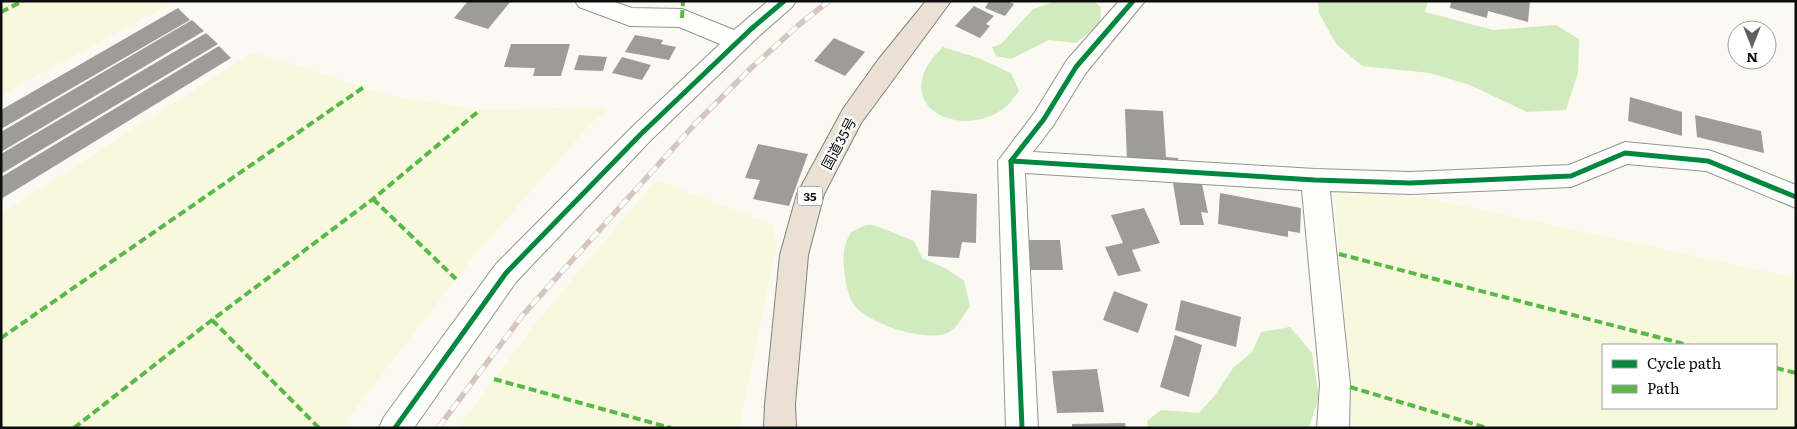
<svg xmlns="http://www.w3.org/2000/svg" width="1797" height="429" font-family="Literata,'Noto Sans JP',serif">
	<rect width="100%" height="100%" fill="#fbfaf2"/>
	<g fill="#f8f8de" fill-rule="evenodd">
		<path d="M 1,1 L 173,1 L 174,2 L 1,95 Z"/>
		<path d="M 252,53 L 284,61 L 391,96 L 480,110 L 591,107 L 608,109 L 591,123 L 472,258 L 352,413 L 345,428 L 1,428 L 1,214 Z"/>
		<path d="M 656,180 L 774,225 L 776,249 L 742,413 L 741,428 L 458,428 L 539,319 Z"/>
		<path d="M 1334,192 L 1422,197 L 1796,278 L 1796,428 L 1350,428 L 1350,387 ZM 1603,345 L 1776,345 L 1776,408 L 1603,408 Z"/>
	</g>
	<g fill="#d1eabe">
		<path d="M 1056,1 L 1093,1 L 1101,7 L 1100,24 L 1076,43 L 1049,40 L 1011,59 L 996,56 L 992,47 L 1001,44 L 1033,9 Z"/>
		<path d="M 1318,1 L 1428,1 L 1425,12 L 1493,30 L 1556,25 L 1579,39 L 1578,73 L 1566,110 L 1527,112 L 1470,85 L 1430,73 L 1362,66 L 1336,44 L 1319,13 Z"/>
		<path d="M 943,47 L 978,58 L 1011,73 L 1019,91 C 1015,96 1011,102 1007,106 C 961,144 883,104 943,47 Z"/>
		<path d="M 866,225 L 874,225 L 914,241 L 922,258 L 947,269 L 964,281 L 970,306 C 965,313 959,325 952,330 C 933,346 868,324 854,305 C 846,295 841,258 845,246 C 846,241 849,236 851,232 Z"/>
		<path d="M 1290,327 L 1312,353 L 1319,397 L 1309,427 L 1148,428 L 1147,421 L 1161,410 L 1199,413 L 1216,394 L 1233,368 L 1252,352 L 1261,332 Z"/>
	</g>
	<g fill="#9e9c98">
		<path d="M 468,1 L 511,1 L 488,29 L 454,18 Z"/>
		<path d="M 989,1 L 1007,1 L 1014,4 L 1005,16 L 985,8 Z"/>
		<path d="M 1451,1 L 1530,1 L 1528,22 L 1488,11 L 1487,18 L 1450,8 Z"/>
		<path d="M 974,6 L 994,16 L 986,24 L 990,26 L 980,38 L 955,26 Z"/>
		<path d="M 178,8 L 190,20 L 1,129 L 1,110 Z"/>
		<path d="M 192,20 L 204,31 L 1,152 L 1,132 Z"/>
		<path d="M 206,33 L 218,44 L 1,174 L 1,154 Z"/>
		<path d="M 635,35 L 663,40 L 661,44 L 676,47 L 669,60 L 625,52 Z"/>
		<path d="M 834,38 L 865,52 L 845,76 L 814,61 Z"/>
		<path d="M 511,44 L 570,44 L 561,76 L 533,76 L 535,68 L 504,67 Z"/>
		<path d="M 219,46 L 231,58 L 1,199 L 1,177 Z"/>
		<path d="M 579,55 L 607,57 L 603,71 L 574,70 Z"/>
		<path d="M 622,57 L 651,65 L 642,80 L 612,73 Z"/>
		<path d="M 1630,97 L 1682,112 L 1682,136 L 1628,121 Z"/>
		<path d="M 1125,109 L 1163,111 L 1166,157 L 1178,158 L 1179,166 L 1127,162 Z"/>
		<path d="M 1695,115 L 1761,131 L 1764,153 L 1697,137 Z"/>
		<path d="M 758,144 L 808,154 L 789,206 L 753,199 L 760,180 L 745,178 Z"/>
		<path d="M 1173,183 L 1202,184 L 1208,213 L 1201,212 L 1204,225 L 1180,225 Z"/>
		<path d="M 931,190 L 977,194 L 976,243 L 962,242 L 959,258 L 928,256 Z"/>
		<path d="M 1220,193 L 1301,208 L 1300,233 L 1288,231 L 1288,237 L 1218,224 Z"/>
		<path d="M 1144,208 L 1160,243 L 1132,250 L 1141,271 L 1118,276 L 1105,247 L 1123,243 L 1111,215 Z"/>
		<path d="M 1025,240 L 1060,240 L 1063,270 L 1028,270 Z"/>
		<path d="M 1114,291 L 1148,304 L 1138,333 L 1103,320 Z"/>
		<path d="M 1181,300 L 1241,317 L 1236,347 L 1175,330 Z"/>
		<path d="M 1175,335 L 1202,345 L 1189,397 L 1160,387 Z"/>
		<path d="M 1097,369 L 1104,412 L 1057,413 L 1052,371 Z"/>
		<path d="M 1125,423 L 1126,428 L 1072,428 L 1072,424 Z"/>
	</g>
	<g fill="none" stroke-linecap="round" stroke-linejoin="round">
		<g stroke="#949490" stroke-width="2">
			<g id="minor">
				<path d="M 575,1 L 612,1 L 632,8 L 682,9 L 734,30 L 768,1 L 796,1 L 792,7 L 759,36 L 650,141 L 516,282 L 414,428 L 379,428 L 384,417 L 496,264 L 632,127 L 720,44 L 679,27 L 630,26 L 579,7 Z"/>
				<path d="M 1119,1 L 1145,1 L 1085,74 L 1053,126 L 1033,152 L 1315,169 L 1410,172 L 1569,165 L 1625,142 L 1708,150 L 1717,153 L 1796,185 L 1796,208 L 1706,171 L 1627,164 L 1571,187 L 1410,194 L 1330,191 L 1350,384 L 1349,428 L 1317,428 L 1320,384 L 1302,190 L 1025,173 L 1038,428 L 1006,428 L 998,161 L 1035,112 L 1067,60 Z"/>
			</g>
		</g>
		<g stroke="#81817d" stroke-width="2">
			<path id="highway" d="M 926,1 L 951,1 L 861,123 L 824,194 L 808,255 L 795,404 L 796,428 L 764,428 L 765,404 L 780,255 L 797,194 L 843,109 L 878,60 Z"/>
		</g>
		<use href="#minor" fill="#fefefd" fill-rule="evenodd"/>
		<use href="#highway" fill="#eae0d4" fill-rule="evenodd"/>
		<g stroke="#d8c5c2" stroke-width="5.5">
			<path id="rail" d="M 438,428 L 522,316 L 694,125 L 750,69 L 801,23 L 829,1"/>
		</g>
		<use href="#rail" stroke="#fff" stroke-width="4" stroke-dasharray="11" stroke-linecap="butt"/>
		<g stroke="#58b947" stroke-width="4" stroke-dasharray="8 4" stroke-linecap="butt">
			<path d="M 1,12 L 23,1"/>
			<path d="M 682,18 L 683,1"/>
			<path d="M 373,199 L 456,279"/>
			<path d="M 1339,254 L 1688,345"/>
			<path d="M 212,320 L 319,428"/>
			<path d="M 1,338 L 364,87"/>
			<path d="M 1776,368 L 1796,373"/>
			<path d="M 494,379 L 671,428"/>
			<path d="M 1350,387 L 1487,428"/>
			<path d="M 74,428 L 212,320 L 373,199 L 480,110"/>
		</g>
		<g stroke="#fff" stroke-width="8">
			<g id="cycleway">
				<path d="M 1011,161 L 1315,180 L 1410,183 L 1571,176 L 1625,153 L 1708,161 L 1796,197"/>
				<path d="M 395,428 L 506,273 L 641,134 L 750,30 L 784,1"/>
				<path d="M 1022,428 L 1011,161 L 1044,119 L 1076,67 L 1133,1"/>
			</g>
		</g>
		<use href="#cycleway" stroke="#00873e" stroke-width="5"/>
	</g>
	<g text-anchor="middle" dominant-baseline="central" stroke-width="5" stroke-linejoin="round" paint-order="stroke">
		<rect fill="#fff" stroke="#565656" stroke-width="1" x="797.5" y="186.5" width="25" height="19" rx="4"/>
		<g font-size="12" font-weight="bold" fill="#0d0d0d">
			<text x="810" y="196">35</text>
		</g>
		<g font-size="14" fill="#0d0d0d" stroke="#fff">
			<text transform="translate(838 143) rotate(-62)">国道35号</text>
		</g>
	</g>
	<rect width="1797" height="429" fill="none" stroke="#0d0d0d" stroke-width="5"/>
	<rect x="1602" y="344" width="175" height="65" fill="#ffffff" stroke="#9e9e9e"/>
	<rect x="1612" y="360" width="25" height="8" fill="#00873e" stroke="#9e9e9e"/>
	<text x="1647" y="369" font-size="15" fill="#0d0d0d">Cycle path</text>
	<rect x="1612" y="385" width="25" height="8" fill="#58b947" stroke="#9e9e9e"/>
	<text x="1647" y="394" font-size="15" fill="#0d0d0d">Path</text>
	<g transform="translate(1752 45) rotate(180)"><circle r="24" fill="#ffffff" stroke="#9e9e9e"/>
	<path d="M0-4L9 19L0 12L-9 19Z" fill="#60605d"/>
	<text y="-8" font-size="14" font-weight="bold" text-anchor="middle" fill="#0d0d0d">N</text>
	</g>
</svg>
